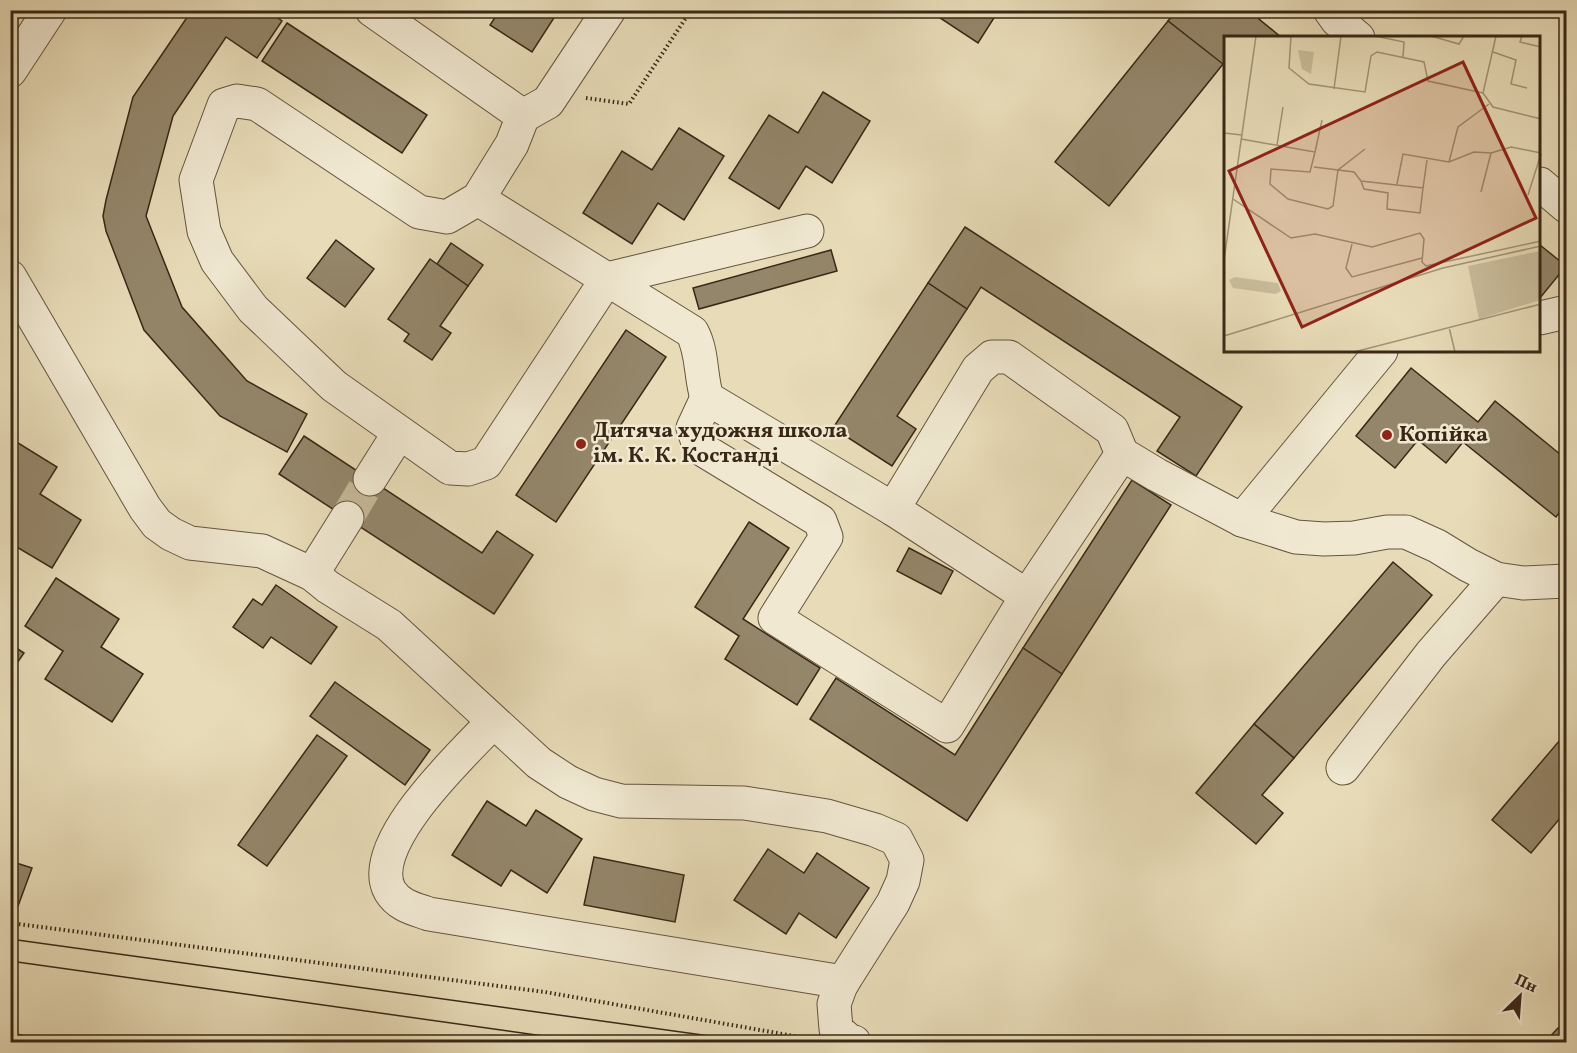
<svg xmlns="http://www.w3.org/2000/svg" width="1577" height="1053" font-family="Vollkorn,serif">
	<rect width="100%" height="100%" fill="#e8dcb8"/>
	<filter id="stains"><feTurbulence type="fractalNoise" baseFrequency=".00333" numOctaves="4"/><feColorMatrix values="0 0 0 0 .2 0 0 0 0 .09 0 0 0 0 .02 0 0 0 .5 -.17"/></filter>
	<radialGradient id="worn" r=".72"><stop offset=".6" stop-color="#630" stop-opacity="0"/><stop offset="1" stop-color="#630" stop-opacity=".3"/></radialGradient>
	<g fill="#94866a" stroke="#392816" stroke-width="1.5">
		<path d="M 192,10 L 267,10 L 282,21 L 257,58 L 226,37 L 173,116 L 146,216 L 182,307 L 247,381 L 307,414 L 287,452 L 220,416 L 144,330 L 106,231 L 103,216 L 106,200 L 133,97 Z"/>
		<path d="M 500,10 L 559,10 L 532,52 L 490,25 Z"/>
		<path d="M 928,10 L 999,10 L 978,43 Z"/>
		<path d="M 1177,10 L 1265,10 L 1259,19 L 1282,38 L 1226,38 L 1226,67 L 1168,21 Z"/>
		<path d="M 1168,21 L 1223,64 L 1109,206 L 1055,162 Z"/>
		<path d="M 287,23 L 427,115 L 402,153 L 262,61 Z"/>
		<path d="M 823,92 L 870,121 L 832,183 L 806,166 L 779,209 L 729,178 L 769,115 L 798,133 Z"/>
		<path d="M 679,128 L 724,156 L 684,220 L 658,203 L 632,244 L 583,213 L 622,151 L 652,170 Z"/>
		<path d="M 965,227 L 1242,407 L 1196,476 L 1157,451 L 1180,417 L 981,287 L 967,309 L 928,283 Z"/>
		<path d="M 336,240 L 374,269 L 345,307 L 307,278 Z"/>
		<path d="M 451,243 L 483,265 L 468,286 L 437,264 Z"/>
		<path d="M 1540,245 L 1566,266 L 1540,298 Z"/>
		<path d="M 831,250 L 837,271 L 699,309 L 693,288 Z"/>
		<path d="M 430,259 L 468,286 L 440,326 L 451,333 L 432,360 L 404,341 L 409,334 L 388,319 Z"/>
		<path d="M 928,283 L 967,309 L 897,416 L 916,429 L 892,466 L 833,428 Z"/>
		<path d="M 626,330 L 666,357 L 556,522 L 516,495 Z"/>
		<path d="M 1411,368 L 1478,422 L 1495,401 L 1566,459 L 1566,504 L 1556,517 L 1463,442 L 1446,463 L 1418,440 L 1395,468 L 1356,436 Z"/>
		<path d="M 304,436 L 482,553 L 497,531 L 533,555 L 494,614 L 279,474 Z"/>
		<path d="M 10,438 L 57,467 L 40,494 L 81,520 L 52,568 L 10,543 Z"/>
		<path d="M 1132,480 L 1171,505 L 1062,674 L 1023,648 Z"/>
		<path d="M 749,522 L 789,548 L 743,619 L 820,668 L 797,705 L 725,659 L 739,636 L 695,607 Z"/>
		<path d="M 909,548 L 953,571 L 941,594 L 897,571 Z"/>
		<path d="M 1393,562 L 1432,595 L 1294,758 L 1254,724 Z"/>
		<path d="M 56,578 L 119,619 L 101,647 L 143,674 L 112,722 L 45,679 L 63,651 L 25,626 Z"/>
		<path d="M 276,585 L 337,627 L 311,664 L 271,637 L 263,648 L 233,627 L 253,599 L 262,605 Z"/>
		<path d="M 10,644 L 24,653 L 10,673 Z"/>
		<path d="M 1023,648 L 1062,674 L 967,821 L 810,719 L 836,678 L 955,755 Z"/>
		<path d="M 335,682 L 430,750 L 405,785 L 310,716 Z"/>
		<path d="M 1254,724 L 1294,758 L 1262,795 L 1283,813 L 1256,844 L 1196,793 Z"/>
		<path d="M 1566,733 L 1566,811 L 1531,853 L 1492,820 Z"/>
		<path d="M 317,735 L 347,756 L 267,866 L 238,845 Z"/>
		<path d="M 487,801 L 526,826 L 536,810 L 582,839 L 547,893 L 511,870 L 501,886 L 452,855 Z"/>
		<path d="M 768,849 L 804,873 L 817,853 L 869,888 L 836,938 L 799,913 L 786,934 L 734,900 Z"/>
		<path d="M 594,857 L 684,875 L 675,922 L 584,905 Z"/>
		<path d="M 10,861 L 32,868 L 18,906 L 10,904 Z"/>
		<path d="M 1566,1026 L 1566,1042 L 1545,1042 L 1558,1028 L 1564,1029 Z"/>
		<path d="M 10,1033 L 22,1035 L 21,1042 L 10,1042 Z"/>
	</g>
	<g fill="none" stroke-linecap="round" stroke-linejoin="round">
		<path stroke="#c5b898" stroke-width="33" stroke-dasharray="33 16" stroke-linecap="butt" d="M 347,518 L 370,479"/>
		<g stroke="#65553e" stroke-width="35">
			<g id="minor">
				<path d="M 372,10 L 523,116 L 512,144 L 478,199 L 447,217 L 419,212 L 257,104 L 237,101 L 224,105 L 196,180 L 204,231 L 217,261 L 253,309 L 334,386 L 450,468 L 468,469 L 486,463 L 607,279 L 807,231"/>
				<path d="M 1330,10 L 1337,20 L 1358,38"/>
				<path d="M 10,71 L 50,10"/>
				<path d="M 523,116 L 548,102 L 609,10"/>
				<path d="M 1540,184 L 1566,206"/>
				<path d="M 478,199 L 692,332 C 703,352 700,376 707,398 L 893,509 L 1027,596 L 1122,454"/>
				<path d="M 10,277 L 145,508 L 157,524 L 171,534 L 190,543 L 262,551 L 312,574 L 328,587 L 389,625 L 539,763 L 568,782 L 594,794 L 621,801 L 744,803 L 827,816 L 875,830 L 896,839 L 907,860 L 903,881 L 893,903 L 841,985 L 834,1004 L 836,1029 L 848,1040 L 854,1042"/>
				<path d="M 1540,318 L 1566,312"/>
				<path d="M 707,398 L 693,428 L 700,448 L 820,521 L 826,537 L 775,618 L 947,726 L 1027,596"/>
				<path d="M 370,479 L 399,433"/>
				<path d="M 893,509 L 978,369 L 992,357 L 1009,357 L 1112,430 L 1122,454 L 1157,475 L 1242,520 L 1296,537 L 1324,539 L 1354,538 L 1387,532 L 1406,532 L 1437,546 L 1468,565 L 1496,579 L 1523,583 L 1566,581"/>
				<path d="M 1242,520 L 1381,351"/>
				<path d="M 312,574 L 347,518"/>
				<path d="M 493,722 C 464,753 364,845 390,891 C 399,906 415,909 429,914 L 843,982"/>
				<path d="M 1343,768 L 1431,654 L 1496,579"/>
			</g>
		</g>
		<g stroke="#392816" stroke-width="4" stroke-dasharray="1.5 3" stroke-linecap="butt">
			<path d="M 586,98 L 629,104 L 691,10"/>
			<path d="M 10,923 L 545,992 L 811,1039"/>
		</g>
		<use href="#minor" stroke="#f0e8d1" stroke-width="33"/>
		<g stroke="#392816" stroke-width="1.5">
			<path d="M 10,939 L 710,1036 L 742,1042"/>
			<path d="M 10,961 L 586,1042"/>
		</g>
	</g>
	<g fill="#8f2418" stroke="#f0e8d1" stroke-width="2">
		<circle cx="1387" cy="435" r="6"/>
		<circle cx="581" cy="444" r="6"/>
	</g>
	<g text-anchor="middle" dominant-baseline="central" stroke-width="5" stroke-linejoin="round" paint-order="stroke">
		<g font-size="22" font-weight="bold" fill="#392816" stroke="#f0e8d1" text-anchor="start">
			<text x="593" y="431">Дитяча художня школа<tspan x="593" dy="25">ім. К. К. Костанді</tspan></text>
			<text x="1399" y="435">Копійка</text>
		</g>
	</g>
	<g transform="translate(1224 36)">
		<rect width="316" height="316" fill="#e8dcb8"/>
		<path d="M 74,14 L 90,16 L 87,38 L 78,33 ZM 316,215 L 316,264 L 255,283 L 244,230 ZM 11,241 L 54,247 L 57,255 L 52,258 L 9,252 L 5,244 Z" fill="#cabd9c"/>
		<path fill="none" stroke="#a29477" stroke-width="1.5" d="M 67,0 L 65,32 L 85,48 L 141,56 L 147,20 L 153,16 L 200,26 L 204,45 L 259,57M 151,0 L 180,6 L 179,21M 207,0 L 235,8 L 240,0M 272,0 L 259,57 L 269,71 L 317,83M 298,0 L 296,6 L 317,11M 269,16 L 292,24 L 287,48 L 303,52M 110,53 L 117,0M 0,97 L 18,99M 17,103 L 91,116 L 86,136 L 47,133 L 46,148 L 64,163 L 104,173 L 109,170 L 114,134 L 141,113M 53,109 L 59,71M 91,116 L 98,84M 225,126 L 234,91 L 265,68M 90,131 L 130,136 L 137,145 L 199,152 L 203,124M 137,145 L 140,153 L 164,157 L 163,173 L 196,177 L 199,152M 173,148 L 179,118 L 225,126 L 250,116 L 267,117 L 287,111 L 317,117M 257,156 L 267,117M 304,159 L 317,118M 9,163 L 67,202 L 91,198 L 148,211 L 196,197 L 200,203 L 198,226 L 202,230 L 317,205M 128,208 L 122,232 L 128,241 L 198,222M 0,224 L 32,0M 225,291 L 231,316M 0,300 L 219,232 L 317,210M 130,316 L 317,268"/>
		<path fill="#8f2418" fill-opacity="0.15" stroke="#8f2418" stroke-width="3" d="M 239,26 L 312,182 L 78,291 L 5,135 Z"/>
		<rect width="316" height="316" fill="none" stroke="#392816" stroke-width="3"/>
	</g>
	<rect width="1577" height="1053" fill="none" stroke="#e8dcb8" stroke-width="36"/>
	<rect x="12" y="12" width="1553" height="1029" fill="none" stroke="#392816" stroke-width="3"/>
	<rect x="18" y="18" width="1541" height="1017" fill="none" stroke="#392816" stroke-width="1.5"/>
	<g transform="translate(1520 996) rotate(25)" stroke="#f0e8d1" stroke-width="4.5" paint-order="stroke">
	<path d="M0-4.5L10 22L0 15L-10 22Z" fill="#392816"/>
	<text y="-9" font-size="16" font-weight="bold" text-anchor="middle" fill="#392816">Пн</text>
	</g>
	<rect width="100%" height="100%" filter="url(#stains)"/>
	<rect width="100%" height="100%" fill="url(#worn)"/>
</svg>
